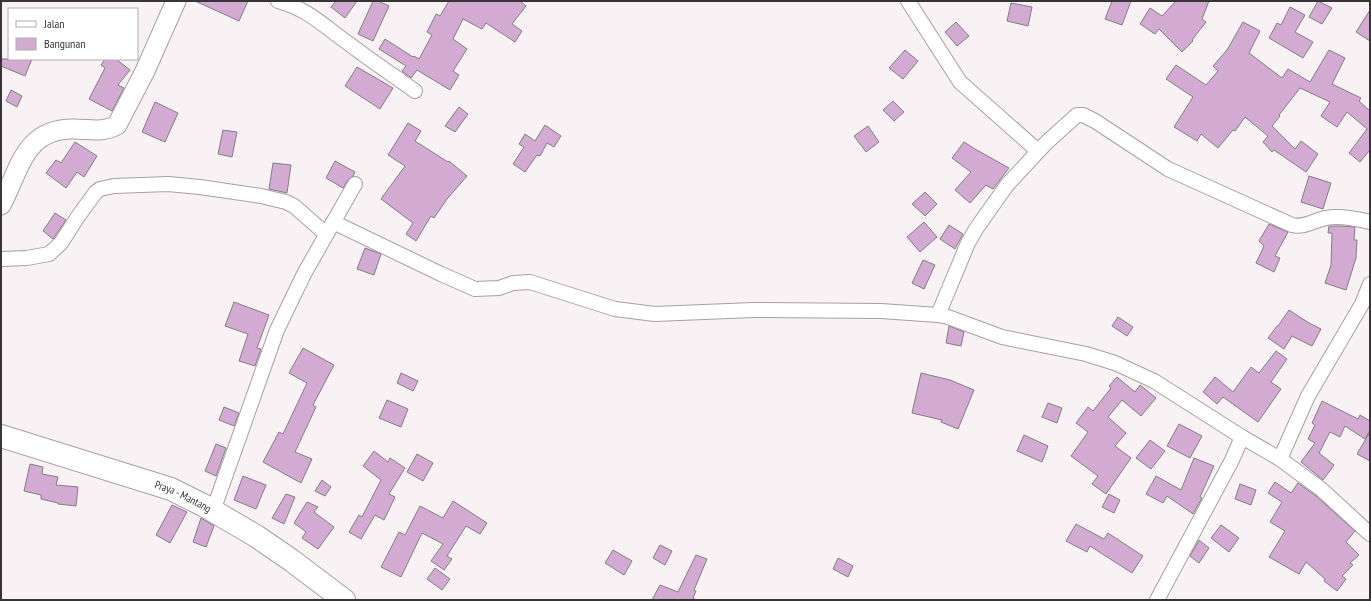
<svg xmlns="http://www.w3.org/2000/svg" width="1371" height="601" font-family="'PT Sans Narrow',sans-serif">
	<rect width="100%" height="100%" fill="#f9f2f4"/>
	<g fill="#d3abd2" stroke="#827e82">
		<path d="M 195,1 L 248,1 L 239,21 Z"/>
		<path d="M 336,1 L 357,1 L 345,18 L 331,7 Z"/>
		<path d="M 373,1 L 378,1 L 389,6 L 373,41 L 358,34 Z"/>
		<path d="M 449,1 L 520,1 L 526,6 L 512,24 L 522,31 L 515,42 L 486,23 L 482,29 L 463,19 L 453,39 L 467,49 L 453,71 L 459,75 L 450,90 L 417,70 L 411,78 L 402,71 L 406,66 L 379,49 L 385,39 L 413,57 L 414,56 L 419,59 L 432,35 L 427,32 L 436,14 L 440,16 Z"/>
		<path d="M 1112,1 L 1131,1 L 1122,25 L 1105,19 Z"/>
		<path d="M 1176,1 L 1209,1 L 1202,19 L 1206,22 L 1192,40 L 1193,41 L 1182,52 L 1159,29 L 1155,34 L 1140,24 L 1150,8 L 1162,16 Z"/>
		<path d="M 1318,1 L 1332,8 L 1322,24 L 1309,17 Z"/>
		<path d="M 1011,3 L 1032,7 L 1028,26 L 1007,21 Z"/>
		<path d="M 1290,7 L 1305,15 L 1295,32 L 1313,42 L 1303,58 L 1269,38 L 1277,23 L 1281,25 Z"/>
		<path d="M 1370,10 L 1370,41 L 1356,32 Z"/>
		<path d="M 956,22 L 969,36 L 957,46 L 945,32 Z"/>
		<path d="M 1243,22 L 1260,31 L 1249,53 L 1282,78 L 1288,69 L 1310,82 L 1329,50 L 1345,58 L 1332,84 L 1361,98 L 1359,101 L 1370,111 L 1370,150 L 1360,162 L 1349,153 L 1367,129 L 1347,112 L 1337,127 L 1321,116 L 1330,102 L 1300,88 L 1279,115 L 1280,116 L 1272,126 L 1295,149 L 1301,141 L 1318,154 L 1306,172 L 1274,150 L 1272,152 L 1263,142 L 1268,136 L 1245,117 L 1235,131 L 1233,130 L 1218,148 L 1201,134 L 1197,141 L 1174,127 L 1193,97 L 1166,79 L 1176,65 L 1206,85 L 1218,71 L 1213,66 L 1227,50 Z"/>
		<path d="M 905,50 L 918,61 L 903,79 L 889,68 Z"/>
		<path d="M 1,59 L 32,59 L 25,76 L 1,66 Z"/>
		<path d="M 105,59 L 116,59 L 130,70 L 118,85 L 124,88 L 112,111 L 89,99 L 105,68 L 101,65 Z"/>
		<path d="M 357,67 L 393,88 L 380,109 L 345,86 Z"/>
		<path d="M 11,90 L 22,96 L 17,107 L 6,101 Z"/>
		<path d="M 893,101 L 904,112 L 894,121 L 883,110 Z"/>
		<path d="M 155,102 L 178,113 L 165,142 L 142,132 Z"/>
		<path d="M 459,107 L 468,114 L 455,132 L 445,126 Z"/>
		<path d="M 408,123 L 421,131 L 415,141 L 448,162 L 449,161 L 467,176 L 447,199 L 434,218 L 431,216 L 416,241 L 406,234 L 413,223 L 381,199 L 405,166 L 388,155 Z"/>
		<path d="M 545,125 L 561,136 L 554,147 L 547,143 L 540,156 L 537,155 L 525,172 L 513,164 L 524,147 L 519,144 L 525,134 L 535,141 Z"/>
		<path d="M 868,126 L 879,142 L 866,152 L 854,136 Z"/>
		<path d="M 223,130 L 237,132 L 232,157 L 218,154 Z"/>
		<path d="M 75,142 L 97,156 L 84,177 L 77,172 L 66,188 L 46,173 L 56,160 L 61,163 Z"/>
		<path d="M 964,142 L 975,149 L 1009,168 L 993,189 L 986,185 L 970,203 L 955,190 L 971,172 L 952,158 Z"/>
		<path d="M 335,161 L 355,172 L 353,176 L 348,180 L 343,188 L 326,178 Z"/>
		<path d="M 273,163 L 291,165 L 287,193 L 269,189 Z"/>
		<path d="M 1309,176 L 1331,183 L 1323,209 L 1301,202 Z"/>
		<path d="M 925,192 L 937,204 L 925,216 L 912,204 Z"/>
		<path d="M 55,213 L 66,220 L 53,239 L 43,231 Z"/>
		<path d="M 924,222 L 937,237 L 920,252 L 907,237 Z"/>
		<path d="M 1269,224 L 1288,232 L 1275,256 L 1280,258 L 1274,272 L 1256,263 L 1264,246 L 1259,241 Z"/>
		<path d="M 949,225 L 963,234 L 955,249 L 940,239 Z"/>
		<path d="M 1329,226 L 1342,226 L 1355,227 L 1354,240 L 1357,240 L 1356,258 L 1346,290 L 1325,283 L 1331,265 L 1332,233 L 1328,233 Z"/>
		<path d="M 365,248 L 381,254 L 374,275 L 357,269 Z"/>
		<path d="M 923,260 L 935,265 L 924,289 L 912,283 Z"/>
		<path d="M 234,302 L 269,315 L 257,348 L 261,349 L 255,366 L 239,361 L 248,334 L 225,326 Z"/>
		<path d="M 1289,310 L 1309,323 L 1321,329 L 1312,346 L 1292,336 L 1284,349 L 1268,338 L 1277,326 L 1278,326 Z"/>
		<path d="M 1118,317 L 1133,327 L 1127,336 L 1112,326 Z"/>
		<path d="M 949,326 L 964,332 L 961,346 L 946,343 Z"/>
		<path d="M 303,348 L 334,365 L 313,405 L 316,407 L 295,452 L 312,459 L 301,483 L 263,462 L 279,432 L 283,434 L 307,383 L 289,373 Z"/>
		<path d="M 1276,351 L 1287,359 L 1271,382 L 1281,389 L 1258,422 L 1223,397 L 1217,404 L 1203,392 L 1215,377 L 1233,392 L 1251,367 L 1259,373 Z"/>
		<path d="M 401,373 L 418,381 L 413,391 L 397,383 Z"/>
		<path d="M 921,373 L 950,380 L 974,390 L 958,429 L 941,422 L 942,420 L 912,413 Z"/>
		<path d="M 1117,377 L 1135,392 L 1140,385 L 1156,398 L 1141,416 L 1122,400 L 1108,417 L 1126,433 L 1115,446 L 1131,458 L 1106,494 L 1092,484 L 1098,476 L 1071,456 L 1088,432 L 1076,423 L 1088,407 L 1093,411 L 1111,388 L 1109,386 Z"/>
		<path d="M 387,400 L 408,409 L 401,427 L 379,418 Z"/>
		<path d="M 1322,401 L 1358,419 L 1360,415 L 1370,421 L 1370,430 L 1365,439 L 1345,426 L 1340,437 L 1330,432 L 1319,453 L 1334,465 L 1323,480 L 1301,462 L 1315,443 L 1308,439 L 1315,425 L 1312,423 Z"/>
		<path d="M 1048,403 L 1062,408 L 1057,423 L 1042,417 Z"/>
		<path d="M 224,407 L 239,413 L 234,426 L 219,420 Z"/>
		<path d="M 1179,424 L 1202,436 L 1190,458 L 1167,446 Z"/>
		<path d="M 1370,432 L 1370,461 L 1357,454 Z"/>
		<path d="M 1024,435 L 1048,446 L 1042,462 L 1017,451 Z"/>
		<path d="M 1150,440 L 1165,451 L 1151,469 L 1136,458 Z"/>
		<path d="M 216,444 L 226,448 L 216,476 L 205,471 Z"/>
		<path d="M 374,451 L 388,462 L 390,458 L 405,468 L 389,494 L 395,497 L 384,520 L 375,515 L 361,539 L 349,532 L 359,515 L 362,517 L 381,480 L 363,466 Z"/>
		<path d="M 417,454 L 433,463 L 423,481 L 407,472 Z"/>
		<path d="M 1194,458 L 1214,466 L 1200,497 L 1202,498 L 1193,514 L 1167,496 L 1163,503 L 1146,494 L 1156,476 L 1181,490 Z"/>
		<path d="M 30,464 L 43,467 L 42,474 L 58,477 L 56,485 L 78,487 L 76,506 L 58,504 L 58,503 L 41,499 L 41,495 L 24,491 Z"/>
		<path d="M 243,476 L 266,485 L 256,509 L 234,500 Z"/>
		<path d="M 322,480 L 331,487 L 325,496 L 315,491 Z"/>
		<path d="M 1275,482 L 1291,493 L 1298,483 L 1316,496 L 1355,531 L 1346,542 L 1359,555 L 1350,563 L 1353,565 L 1342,576 L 1346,579 L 1337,591 L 1324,581 L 1325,579 L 1306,562 L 1299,574 L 1269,557 L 1285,531 L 1270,522 L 1282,502 L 1268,493 Z"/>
		<path d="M 1240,484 L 1256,490 L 1251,505 L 1235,499 Z"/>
		<path d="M 286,494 L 295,497 L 284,524 L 272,518 Z"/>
		<path d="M 1109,494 L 1120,500 L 1114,513 L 1102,507 Z"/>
		<path d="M 453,501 L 487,523 L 480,534 L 466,526 L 447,556 L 452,559 L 444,570 L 431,561 L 443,544 L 422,533 L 401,577 L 381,567 L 399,532 L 405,535 L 420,506 L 443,518 Z"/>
		<path d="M 307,502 L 318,507 L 314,512 L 334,527 L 318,549 L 302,538 L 306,532 L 294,523 Z"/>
		<path d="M 172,505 L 187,512 L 170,543 L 156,535 Z"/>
		<path d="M 201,518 L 214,526 L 206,547 L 193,542 Z"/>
		<path d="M 1076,524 L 1104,539 L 1108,533 L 1143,556 L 1132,573 L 1090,546 L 1087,552 L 1066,541 Z"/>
		<path d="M 1221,525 L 1239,538 L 1229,552 L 1211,538 Z"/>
		<path d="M 1199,540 L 1209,548 L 1199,563 L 1190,556 Z"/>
		<path d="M 660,545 L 672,551 L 665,565 L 653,558 Z"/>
		<path d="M 613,550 L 632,561 L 624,575 L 605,563 Z"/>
		<path d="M 696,555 L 707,559 L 694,590 L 696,591 L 693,598 L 696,600 L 652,600 L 660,585 L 678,592 Z"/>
		<path d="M 838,558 L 853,566 L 848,577 L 833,569 Z"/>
		<path d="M 435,568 L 450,579 L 442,590 L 427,579 Z"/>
	</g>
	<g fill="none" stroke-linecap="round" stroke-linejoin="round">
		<g stroke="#a7a0a2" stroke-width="16">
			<g id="street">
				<path d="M 278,1 C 310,10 322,25 348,43 C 370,60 393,75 415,91"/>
				<path d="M 908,1 L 960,82 L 1038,151"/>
				<path d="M 333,222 L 441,274 L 475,289 L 499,288 L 513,283 L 530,282 L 615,309 L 655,314 L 753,310 L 881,311 L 938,315 L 948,317 L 1002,337 L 1086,354 L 1115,363 L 1154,381 L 1242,437 L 1280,459 L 1321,489 L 1370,534"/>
				<path d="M 1,259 L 27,258 L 49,254 L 61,243 L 79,215 L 96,192 L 100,189 L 114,186 L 168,184 L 200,187 L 261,196 L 286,202 L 294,206 L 326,234"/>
				<path d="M 938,315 L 968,243 L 976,229 L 1007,185 L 1046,143 L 1077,115 L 1083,115 L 1095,121 L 1168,169 L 1292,225 C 1305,228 1314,220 1326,218 C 1339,215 1358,219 1370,222"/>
				<path d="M 1280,459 L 1308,396 L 1362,304 L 1370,284"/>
				<path d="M 213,511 L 277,330 L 304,274 L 355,184"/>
				<path d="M 1157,600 L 1232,460 L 1242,437"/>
			</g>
		</g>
		<g stroke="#a7a0a2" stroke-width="21">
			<path id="secondary" d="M 1,205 C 20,170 24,128 74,129 C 90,129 103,133 117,125 L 145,71 L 176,1"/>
		</g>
		<g stroke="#a7a0a2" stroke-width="24">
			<g id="primary">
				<path id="s1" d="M 1,436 L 171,489 L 203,505 L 256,536 L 291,560 L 344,600"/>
			</g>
		</g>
		<use href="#street" stroke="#fff" stroke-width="14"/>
		<use href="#secondary" stroke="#fff" stroke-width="19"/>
		<use href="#primary" stroke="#fff" stroke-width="22"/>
	</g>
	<g text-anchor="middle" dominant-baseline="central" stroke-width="3.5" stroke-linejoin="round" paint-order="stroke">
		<g font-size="11" fill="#383536" stroke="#fff">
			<text stroke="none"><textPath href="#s1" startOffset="192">Praya - Mantang</textPath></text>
		</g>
	</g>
	<rect width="1371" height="601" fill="none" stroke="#383536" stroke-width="4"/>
	<rect x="8" y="8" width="130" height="52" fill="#ffffff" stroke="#afaeaf"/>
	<rect x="16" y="21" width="20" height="6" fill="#ffffff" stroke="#afaeaf"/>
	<text x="44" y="28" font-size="12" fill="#383536">Jalan</text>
	<rect x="16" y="38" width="20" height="12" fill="#d3abd2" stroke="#afaeaf"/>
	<text x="44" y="48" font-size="12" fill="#383536">Bangunan</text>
</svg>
